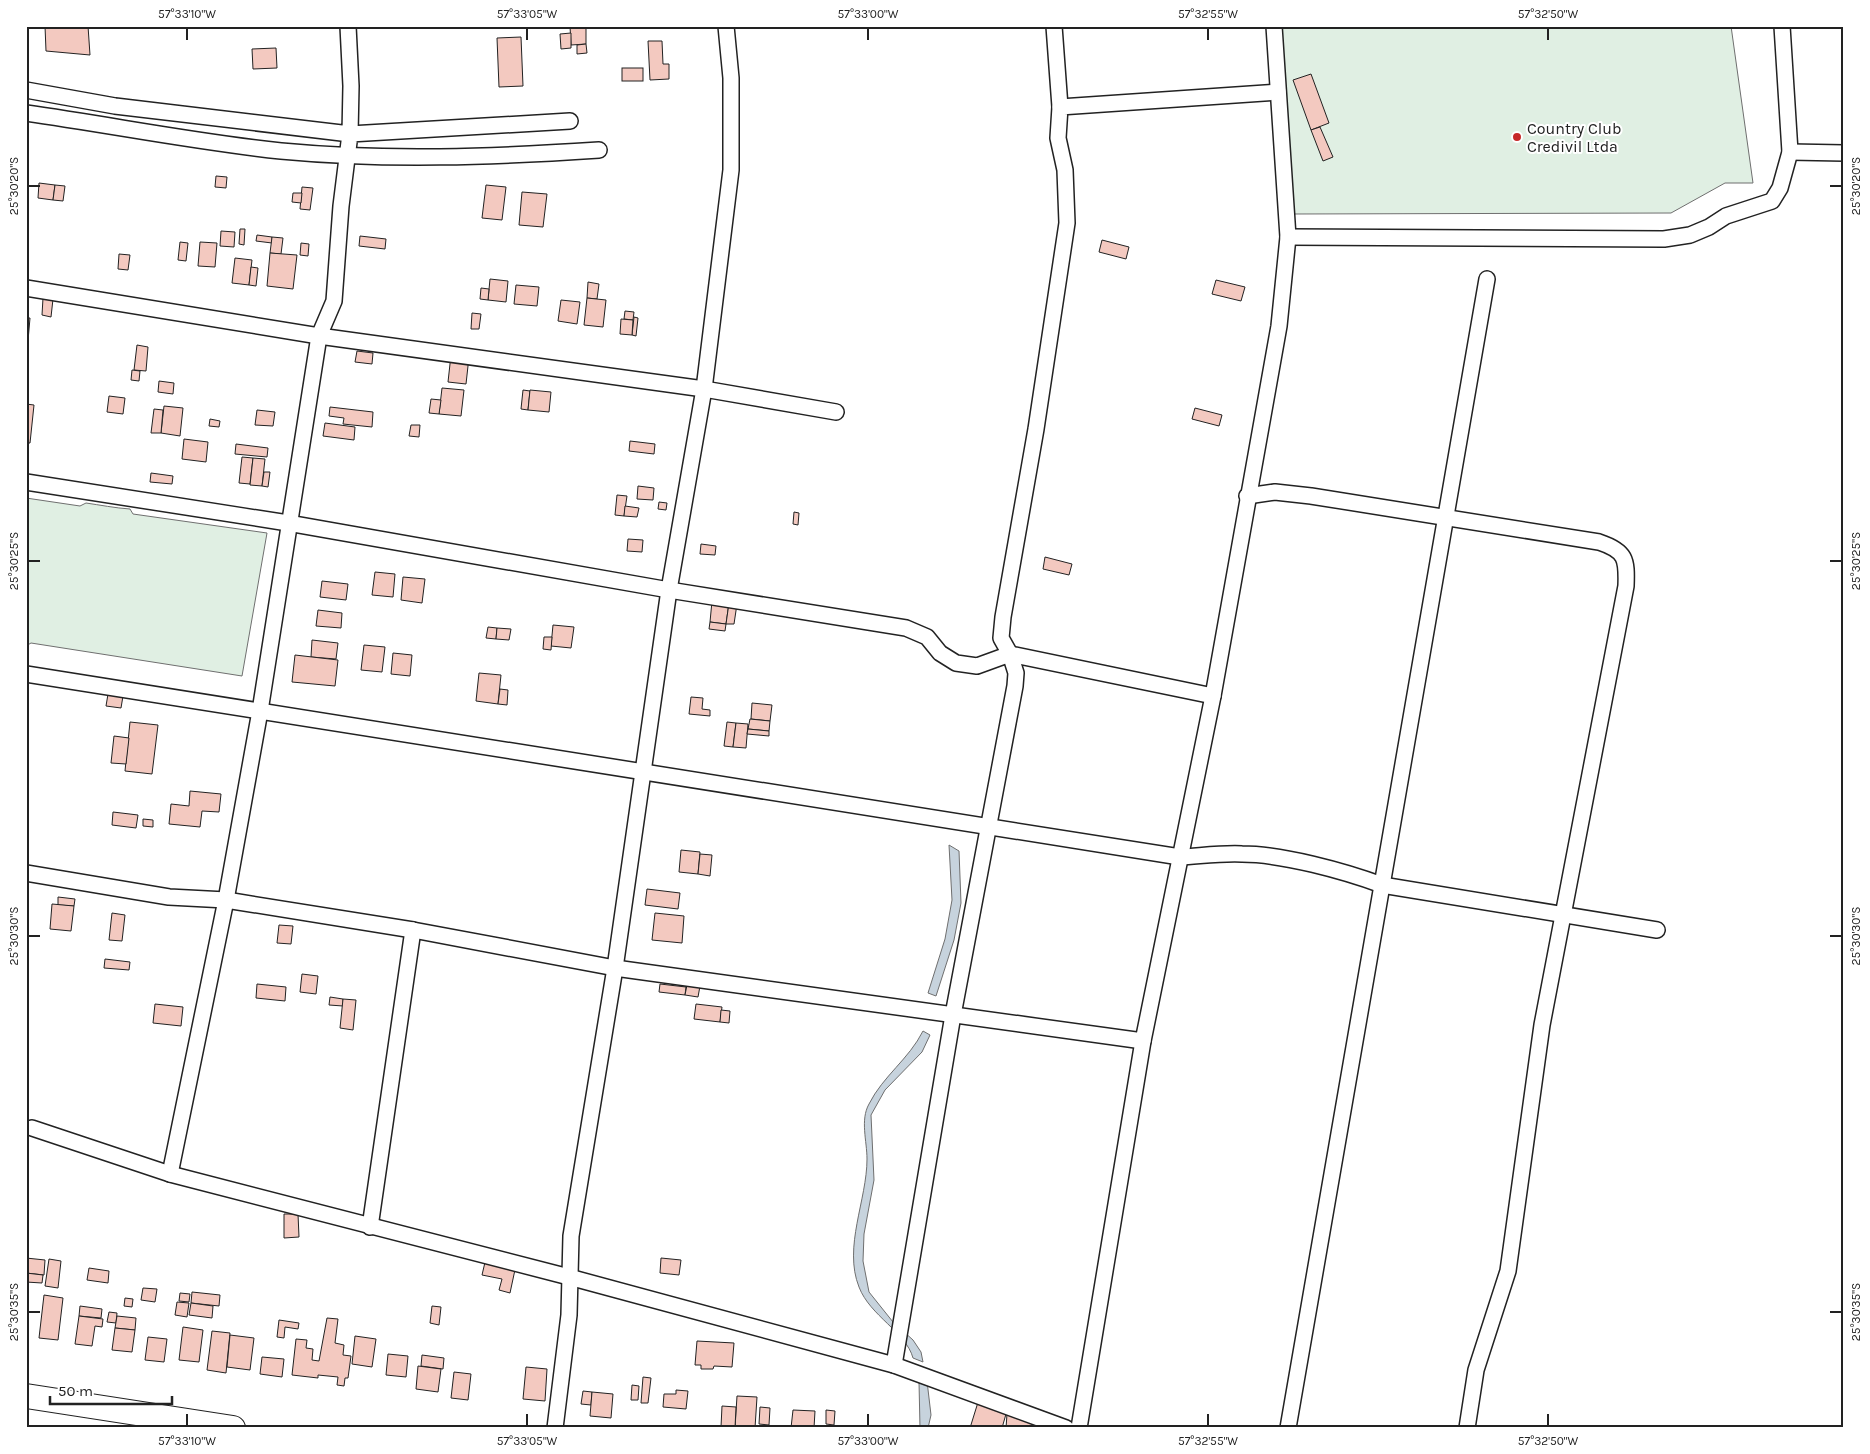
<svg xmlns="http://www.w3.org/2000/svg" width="1870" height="1454" font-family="Karla,sans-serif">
	<rect width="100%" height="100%" fill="#fff"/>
	<g fill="#e0efe3" stroke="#6f6f6f">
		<path d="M 1281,26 L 1731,26 L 1753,183 L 1725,183 L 1671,213 L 1294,214 Z"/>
		<path d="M 26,498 L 80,506 L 86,503 C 100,505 115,508 130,509 L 133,514 L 267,533 L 242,676 L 31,643 L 26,646 Z"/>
	</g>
	<g fill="#c7d3dd" stroke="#6f6f6f">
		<path d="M 949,845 L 959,851 L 961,903 L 954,940 L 936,996 L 928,993 L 945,939 L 952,900 Z"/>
		<path d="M 923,1031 L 930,1035 L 922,1052 L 885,1090 L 871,1115 L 874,1180 L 864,1234 L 863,1261 L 869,1292 L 893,1322 L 913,1340 L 921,1352 L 923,1362 L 913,1358 C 906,1332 870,1316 859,1287 C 843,1247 867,1200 867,1159 C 867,1141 860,1120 869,1104 C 883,1076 909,1059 923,1031 Z"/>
		<path d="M 927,1381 L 931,1415 L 928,1428 L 920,1428 L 919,1382 Z"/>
	</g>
	<g fill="#f3c9c0" stroke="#222">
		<path d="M 45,26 L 88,26 L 90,55 L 46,51 Z"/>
		<path d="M 570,26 L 586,26 L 586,44 L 571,45 Z"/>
		<path d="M 571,33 L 571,48 L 561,49 L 560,34 Z"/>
		<path d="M 521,37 L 523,86 L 499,87 L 497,38 Z"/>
		<path d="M 648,41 L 662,41 L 663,64 L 669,64 L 669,79 L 650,80 Z"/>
		<path d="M 586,44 L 587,53 L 577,54 L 577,45 Z"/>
		<path d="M 276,48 L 277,68 L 253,69 L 252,49 Z"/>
		<rect x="622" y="68" width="21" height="13"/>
		<path d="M 1311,74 L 1329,123 L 1311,130 L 1293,80 Z"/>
		<path d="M 1320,127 L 1333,157 L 1323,161 L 1311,130 Z"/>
		<path d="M 216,176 L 227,177 L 226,188 L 215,187 Z"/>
		<path d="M 39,183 L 55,185 L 53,200 L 38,198 Z"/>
		<path d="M 55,185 L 65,186 L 63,201 L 53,200 Z"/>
		<path d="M 486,185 L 506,187 L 502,220 L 482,218 Z"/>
		<path d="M 302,187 L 313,188 L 310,210 L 300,209 Z"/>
		<path d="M 522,192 L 547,194 L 543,227 L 519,225 Z"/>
		<path d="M 293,193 L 302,193 L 301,203 L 292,202 Z"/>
		<path d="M 240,229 L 245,229 L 244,245 L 239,244 Z"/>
		<path d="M 221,231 L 235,232 L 234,247 L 220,246 Z"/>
		<path d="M 257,235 L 272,237 L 272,243 L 256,241 Z"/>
		<path d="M 360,236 L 386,239 L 385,249 L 359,246 Z"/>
		<path d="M 272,237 L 283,238 L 281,254 L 270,253 Z"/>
		<path d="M 1102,240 L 1129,247 L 1126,259 L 1099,252 Z"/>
		<path d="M 180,242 L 188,243 L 186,261 L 178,260 Z"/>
		<path d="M 200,242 L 217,243 L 215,267 L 198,266 Z"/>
		<path d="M 301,243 L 309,244 L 308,256 L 300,255 Z"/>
		<path d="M 270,253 L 297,255 L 293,289 L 267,286 Z"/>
		<path d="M 119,254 L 130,255 L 128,270 L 118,269 Z"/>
		<path d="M 235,258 L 252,260 L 249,285 L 232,283 Z"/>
		<path d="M 251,267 L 258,268 L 256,286 L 249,285 Z"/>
		<path d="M 490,279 L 508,281 L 506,302 L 488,300 Z"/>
		<path d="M 1216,280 L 1245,287 L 1241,301 L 1212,294 Z"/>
		<path d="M 588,282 L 599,284 L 597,299 L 587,298 Z"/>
		<path d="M 516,285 L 539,287 L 537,306 L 514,304 Z"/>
		<path d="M 481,288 L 489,289 L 488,300 L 480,299 Z"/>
		<path d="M 43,298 L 53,299 L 51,317 L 42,315 Z"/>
		<path d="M 587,298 L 606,300 L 603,327 L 584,325 Z"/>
		<path d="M 561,300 L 580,302 L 577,324 L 558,321 Z"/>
		<path d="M 625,311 L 634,312 L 633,320 L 624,319 Z"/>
		<path d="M 472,313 L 481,314 L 479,329 L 471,329 Z"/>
		<path d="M 634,317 L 638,318 L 636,336 L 632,335 Z"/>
		<path d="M 26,318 L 30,318 L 27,352 L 26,352 Z"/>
		<path d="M 621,319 L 633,320 L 632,335 L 620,334 Z"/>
		<path d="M 137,345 L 148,347 L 146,371 L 134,370 Z"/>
		<path d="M 357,351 L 373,353 L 372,364 L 355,362 Z"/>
		<path d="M 451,355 L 469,357 L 466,384 L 448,382 Z"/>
		<path d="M 132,370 L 140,371 L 139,381 L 131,380 Z"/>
		<path d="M 159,381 L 174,383 L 173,394 L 158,392 Z"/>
		<path d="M 442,388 L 464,390 L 461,416 L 439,414 Z"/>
		<path d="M 523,390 L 530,391 L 528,410 L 521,409 Z"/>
		<path d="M 530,390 L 551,392 L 549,412 L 528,410 Z"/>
		<path d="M 109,396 L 125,398 L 123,414 L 107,412 Z"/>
		<path d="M 431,399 L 441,400 L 439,414 L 429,413 Z"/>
		<path d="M 26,404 L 34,405 L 30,443 L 26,443 Z"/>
		<path d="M 164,406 L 183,408 L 180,436 L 161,433 Z"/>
		<path d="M 330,407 L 373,412 L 372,427 L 343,424 L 344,418 L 329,416 Z"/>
		<path d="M 1195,408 L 1222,415 L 1219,426 L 1192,419 Z"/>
		<path d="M 154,409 L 163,410 L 161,433 L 151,433 Z"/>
		<path d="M 257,410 L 275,412 L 273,426 L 255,425 Z"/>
		<path d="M 210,419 L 220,421 L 219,427 L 209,426 Z"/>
		<path d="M 325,423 L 355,427 L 354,440 L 323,436 Z"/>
		<path d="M 411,425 L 420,425 L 419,437 L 409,436 Z"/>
		<path d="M 184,439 L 208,442 L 206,462 L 182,459 Z"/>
		<path d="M 630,441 L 655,444 L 654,454 L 629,451 Z"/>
		<path d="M 236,444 L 268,448 L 267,457 L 235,454 Z"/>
		<path d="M 242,457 L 253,458 L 250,484 L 239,483 Z"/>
		<path d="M 253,458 L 265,459 L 262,486 L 250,485 Z"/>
		<path d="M 264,472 L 270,472 L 268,487 L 262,486 Z"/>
		<path d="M 151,473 L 173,476 L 172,484 L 150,482 Z"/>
		<path d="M 638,486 L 654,488 L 653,500 L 637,499 Z"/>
		<path d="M 617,495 L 627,496 L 624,516 L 615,515 Z"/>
		<path d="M 659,502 L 667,503 L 666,510 L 658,509 Z"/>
		<path d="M 625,506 L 639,508 L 637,517 L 624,516 Z"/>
		<path d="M 794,512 L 799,513 L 798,525 L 793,524 Z"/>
		<path d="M 628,539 L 643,540 L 642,552 L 627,551 Z"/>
		<path d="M 701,544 L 716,546 L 715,555 L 700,554 Z"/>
		<path d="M 1045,557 L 1072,564 L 1069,575 L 1043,569 Z"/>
		<path d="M 375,572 L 395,574 L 393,597 L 372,595 Z"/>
		<path d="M 403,577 L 425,579 L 422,603 L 401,600 Z"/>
		<path d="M 322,581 L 348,584 L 346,600 L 320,597 Z"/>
		<path d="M 712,601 L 729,603 L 726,624 L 710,622 Z"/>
		<path d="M 729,603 L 737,604 L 734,624 L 726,624 Z"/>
		<path d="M 318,610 L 342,613 L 341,628 L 316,626 Z"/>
		<path d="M 710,622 L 726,624 L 725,631 L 709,629 Z"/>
		<path d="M 553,625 L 574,627 L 571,648 L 551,646 Z"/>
		<path d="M 488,627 L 497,628 L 496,639 L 486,638 Z"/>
		<path d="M 497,628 L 511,629 L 509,640 L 496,639 Z"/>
		<path d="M 544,637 L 552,637 L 551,650 L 543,649 Z"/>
		<path d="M 312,640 L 338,643 L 336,659 L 311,657 Z"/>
		<path d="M 364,645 L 385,647 L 382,672 L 361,670 Z"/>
		<path d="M 393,653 L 412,655 L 410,676 L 391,674 Z"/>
		<path d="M 295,655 L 338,660 L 335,686 L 292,682 Z"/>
		<path d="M 479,673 L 501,675 L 498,704 L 476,701 Z"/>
		<path d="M 500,689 L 508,690 L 507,705 L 498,704 Z"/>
		<path d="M 108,694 L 123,696 L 121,708 L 106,706 Z"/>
		<path d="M 691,697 L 703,698 L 702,709 L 710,710 L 710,716 L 689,714 Z"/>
		<path d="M 752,703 L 772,705 L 770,721 L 751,719 Z"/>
		<path d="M 750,719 L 770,721 L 769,731 L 748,729 Z"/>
		<path d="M 130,722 L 158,725 L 152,774 L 125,771 Z"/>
		<path d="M 727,722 L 736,723 L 733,747 L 724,746 Z"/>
		<path d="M 736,723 L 748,724 L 746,748 L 733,747 Z"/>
		<path d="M 748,729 L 769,731 L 769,736 L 747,734 Z"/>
		<path d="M 114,736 L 129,738 L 126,764 L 111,763 Z"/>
		<path d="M 190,791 L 221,794 L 219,812 L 202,811 L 200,827 L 169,824 L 171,804 L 189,806 Z"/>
		<path d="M 113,812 L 138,815 L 136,828 L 112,825 Z"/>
		<path d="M 143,819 L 153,820 L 153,827 L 143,826 Z"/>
		<path d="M 681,850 L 700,852 L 698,874 L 679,872 Z"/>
		<path d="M 700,854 L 712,855 L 710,876 L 698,874 Z"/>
		<path d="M 647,889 L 680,893 L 678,909 L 645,905 Z"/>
		<path d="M 58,897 L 75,899 L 74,906 L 58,905 Z"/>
		<path d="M 52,904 L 74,906 L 71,931 L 50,929 Z"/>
		<path d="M 112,913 L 125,915 L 122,941 L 109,940 Z"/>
		<path d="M 655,913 L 684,916 L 682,943 L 652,940 Z"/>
		<path d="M 279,925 L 293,926 L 291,944 L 277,943 Z"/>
		<path d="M 105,959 L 130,962 L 129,970 L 104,968 Z"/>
		<path d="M 302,974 L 318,976 L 316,994 L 300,992 Z"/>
		<path d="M 257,984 L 286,987 L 285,1001 L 256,998 Z"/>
		<path d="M 660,984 L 686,987 L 685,995 L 659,992 Z"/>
		<path d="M 687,985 L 700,986 L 698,997 L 685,995 Z"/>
		<path d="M 330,997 L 343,999 L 343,1006 L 329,1005 Z"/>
		<path d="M 343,999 L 356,1000 L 353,1030 L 340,1028 Z"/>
		<path d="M 155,1004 L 183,1007 L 181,1026 L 153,1023 Z"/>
		<path d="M 696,1004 L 722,1007 L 720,1022 L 694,1019 Z"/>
		<path d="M 721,1010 L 730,1011 L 729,1023 L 720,1022 Z"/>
		<path d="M 284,1214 L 298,1214 L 299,1237 L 284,1238 Z"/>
		<path d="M 26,1258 L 45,1260 L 44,1275 L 26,1273 Z"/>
		<path d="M 486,1258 L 516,1265 L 510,1293 L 499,1290 L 502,1279 L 482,1275 Z"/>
		<path d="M 661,1258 L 681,1260 L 679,1275 L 660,1273 Z"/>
		<path d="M 49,1259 L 61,1261 L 58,1288 L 45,1286 Z"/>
		<path d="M 89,1268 L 109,1271 L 108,1283 L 87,1280 Z"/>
		<path d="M 26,1273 L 43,1275 L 42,1283 L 26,1282 Z"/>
		<path d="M 143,1288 L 157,1289 L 155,1302 L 141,1300 Z"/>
		<path d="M 192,1292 L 220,1295 L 219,1306 L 191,1303 Z"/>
		<path d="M 180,1293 L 190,1294 L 189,1302 L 179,1301 Z"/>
		<path d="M 44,1295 L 63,1298 L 58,1340 L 39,1338 Z"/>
		<path d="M 125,1298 L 133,1299 L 132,1307 L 124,1306 Z"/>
		<path d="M 177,1302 L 189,1303 L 187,1317 L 175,1315 Z"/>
		<path d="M 191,1303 L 213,1306 L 212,1318 L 189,1315 Z"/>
		<path d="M 80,1306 L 102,1309 L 101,1318 L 79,1316 Z"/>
		<path d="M 432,1306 L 441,1307 L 439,1325 L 430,1323 Z"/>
		<path d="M 109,1312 L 117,1313 L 116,1323 L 107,1322 Z"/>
		<path d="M 79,1316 L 103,1319 L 102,1327 L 95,1326 L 92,1346 L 75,1344 Z"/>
		<path d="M 117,1316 L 136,1318 L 135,1330 L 115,1328 Z"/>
		<path d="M 327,1318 L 338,1319 L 335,1343 L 344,1345 L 343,1355 L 351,1356 L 348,1378 L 345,1378 L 344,1386 L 337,1385 L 338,1377 L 318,1375 L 318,1378 L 292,1375 L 296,1339 L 307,1340 L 306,1348 L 313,1349 L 312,1360 L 319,1361 Z"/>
		<path d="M 279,1320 L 299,1323 L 298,1329 L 285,1327 L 284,1338 L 277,1337 Z"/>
		<path d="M 183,1327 L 203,1330 L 199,1362 L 179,1360 Z"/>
		<path d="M 115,1328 L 135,1330 L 132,1352 L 112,1350 Z"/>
		<path d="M 212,1331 L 230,1333 L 226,1373 L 207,1370 Z"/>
		<path d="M 230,1335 L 254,1338 L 250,1370 L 227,1367 Z"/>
		<path d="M 355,1336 L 376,1339 L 372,1367 L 352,1364 Z"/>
		<path d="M 148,1337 L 167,1339 L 164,1362 L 145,1360 Z"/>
		<path d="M 697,1341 L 734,1343 L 732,1367 L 714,1366 L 713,1369 L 701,1369 L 701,1365 L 695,1365 Z"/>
		<path d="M 388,1354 L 408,1356 L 406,1377 L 386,1375 Z"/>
		<path d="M 422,1355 L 444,1358 L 443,1369 L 421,1366 Z"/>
		<path d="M 262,1357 L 284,1359 L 282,1377 L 260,1374 Z"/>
		<path d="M 418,1366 L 441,1369 L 438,1392 L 416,1389 Z"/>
		<path d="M 526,1367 L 547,1369 L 545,1401 L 523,1399 Z"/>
		<path d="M 454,1372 L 471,1374 L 468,1400 L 451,1398 Z"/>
		<path d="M 643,1377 L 651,1378 L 648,1403 L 641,1403 Z"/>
		<path d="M 632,1385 L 639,1386 L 638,1400 L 631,1400 Z"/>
		<path d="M 676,1390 L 688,1391 L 686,1409 L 663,1407 L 664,1394 L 676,1394 Z"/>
		<path d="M 583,1391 L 592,1392 L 591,1405 L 581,1404 Z"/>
		<path d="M 592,1392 L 613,1394 L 611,1418 L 590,1416 Z"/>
		<path d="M 737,1396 L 757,1397 L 755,1428 L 735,1428 Z"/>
		<path d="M 979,1399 L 1008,1407 L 1002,1428 L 970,1428 Z"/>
		<path d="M 722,1406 L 736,1407 L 735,1428 L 721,1427 Z"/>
		<path d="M 760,1407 L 770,1408 L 769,1425 L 759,1424 Z"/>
		<path d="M 793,1410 L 815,1411 L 814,1428 L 791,1428 Z"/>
		<path d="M 826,1410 L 835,1411 L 834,1425 L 826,1424 Z"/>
		<path d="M 1007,1414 L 1042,1419 L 1040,1428 L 1006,1428 Z"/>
	</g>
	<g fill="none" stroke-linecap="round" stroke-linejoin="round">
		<g stroke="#222" stroke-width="18">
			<g id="minor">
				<path d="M 1054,26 L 1060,107"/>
				<path d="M 26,90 L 115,106 L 350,134 L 351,86 L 348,26"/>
				<path d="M 26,113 C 111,125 196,142 281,151 C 387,161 493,157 599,150"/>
				<path d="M 1790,152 L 1844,153"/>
				<path d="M 1288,237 L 1664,239 L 1690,235 L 1709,227 L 1726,216 L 1772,201 L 1780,188 L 1790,152 L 1782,26"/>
				<path d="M 26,288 L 319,336 L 704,389 L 836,412"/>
				<path d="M 26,482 L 288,523 L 669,590 L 906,628 L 927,637 L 940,653 L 956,663 L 977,666 L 1010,654 L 1213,696"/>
				<path d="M 1247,496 L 1275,492 L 1311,496 L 1599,542 C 1626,551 1627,559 1626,586 L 1542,1025 L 1508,1271 L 1476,1370 L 1467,1428"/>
				<path d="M 26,674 L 1180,857 C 1200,856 1221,853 1242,854 C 1282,854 1344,871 1382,885 L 1657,930"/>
				<path d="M 26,873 L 169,897 L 226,900 L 413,930 L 615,968 L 1143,1041"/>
				<path d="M 32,1128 L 170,1174 L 569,1277 L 894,1365 L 1066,1428"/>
				<path d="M 170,1174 L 226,900 L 260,711 L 319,336 L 334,301 L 341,206 L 350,134 L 570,121"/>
				<path d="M 370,1227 L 413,930"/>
				<path d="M 894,1365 L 953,1015 L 1015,686 L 1016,673 L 1010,654 L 1001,638 L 1003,617 L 1036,429 L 1067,223 L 1065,170 L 1058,138 L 1060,107 L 1278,92"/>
				<path d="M 555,1428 L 569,1315 L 571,1236 L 615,968 L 669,590 L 704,389 L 731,170 L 731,78 L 726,26"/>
				<path d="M 1079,1428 L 1143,1041 L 1213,696 L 1279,326 L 1288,237 L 1274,26"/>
				<path d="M 1288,1428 L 1487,279"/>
			</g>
		</g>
		<g stroke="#222" stroke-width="26">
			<path id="primary" d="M 26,1396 L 233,1428"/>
		</g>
		<use href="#minor" stroke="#fff" stroke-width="15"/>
		<use href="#primary" stroke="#fff" stroke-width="24"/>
	</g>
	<path fill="none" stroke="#222" stroke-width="2" d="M 187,28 L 187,40M 527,28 L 527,40M 868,28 L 868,40M 1208,28 L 1208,40M 1548,28 L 1548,40M 28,186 L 40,186M 1830,186 L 1842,186M 28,561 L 40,561M 1830,561 L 1842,561M 28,936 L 40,936M 1830,936 L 1842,936M 28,1312 L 40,1312M 1830,1312 L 1842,1312M 187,1414 L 187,1426M 527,1414 L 527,1426M 868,1414 L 868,1426M 1208,1414 L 1208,1426M 1548,1414 L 1548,1426"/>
	<circle fill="#c62828" stroke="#fff" stroke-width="2" cx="1517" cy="137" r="5"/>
	<g text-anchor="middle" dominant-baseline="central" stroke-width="4" stroke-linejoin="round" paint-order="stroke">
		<g font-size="16" fill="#222" stroke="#fff" text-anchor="start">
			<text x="1527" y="128">Country Club<tspan x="1527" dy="18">Credivil Ltda</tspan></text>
		</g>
	</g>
	<rect width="1870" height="1454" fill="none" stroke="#ffffff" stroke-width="55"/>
	<path d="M50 1396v8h122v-8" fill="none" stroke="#222222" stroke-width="2.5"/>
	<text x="58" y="1396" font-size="15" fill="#222222" stroke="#ffffff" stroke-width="4" paint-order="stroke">50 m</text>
	<rect x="28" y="28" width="1814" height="1398" fill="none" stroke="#222" stroke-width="2"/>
	<g font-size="12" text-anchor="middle" fill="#222">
		<text x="187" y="18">57°33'10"W</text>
		<text x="527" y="18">57°33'05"W</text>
		<text x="868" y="18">57°33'00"W</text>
		<text x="1208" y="18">57°32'55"W</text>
		<text x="1548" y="18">57°32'50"W</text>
		<text transform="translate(14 186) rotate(-90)" y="4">25°30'20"S</text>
		<text transform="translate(1856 186) rotate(-90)" y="4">25°30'20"S</text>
		<text transform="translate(14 561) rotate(-90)" y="4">25°30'25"S</text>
		<text transform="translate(1856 561) rotate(-90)" y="4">25°30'25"S</text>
		<text transform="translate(14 936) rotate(-90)" y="4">25°30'30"S</text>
		<text transform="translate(1856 936) rotate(-90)" y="4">25°30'30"S</text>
		<text transform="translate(14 1312) rotate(-90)" y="4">25°30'35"S</text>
		<text transform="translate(1856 1312) rotate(-90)" y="4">25°30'35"S</text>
		<text x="187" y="1445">57°33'10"W</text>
		<text x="527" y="1445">57°33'05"W</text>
		<text x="868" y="1445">57°33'00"W</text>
		<text x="1208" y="1445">57°32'55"W</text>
		<text x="1548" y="1445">57°32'50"W</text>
	</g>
</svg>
